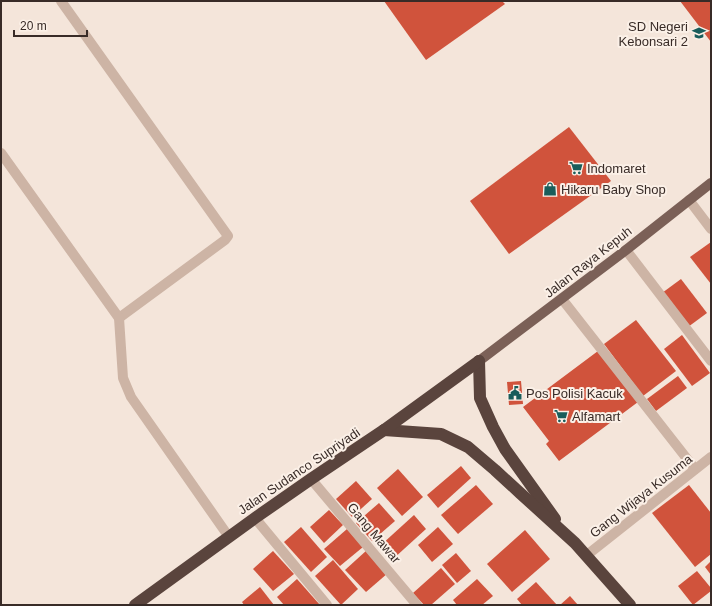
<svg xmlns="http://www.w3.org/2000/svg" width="712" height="606" font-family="Arial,sans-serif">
	<rect width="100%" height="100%" fill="#f4e5da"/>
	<g fill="#d0533c">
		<path d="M 384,1 L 502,1 L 505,4 L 426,60 Z"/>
		<path d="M 680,1 L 711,1 L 711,42 L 696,22 Z"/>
		<path d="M 569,127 L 611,181 L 509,254 L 470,201 Z"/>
		<path d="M 711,242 L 711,284 L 690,257 Z"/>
		<path d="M 681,279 L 707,313 L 688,327 L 662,293 Z"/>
		<path d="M 636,320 L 676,371 L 643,396 L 604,344 Z"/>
		<path d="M 682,335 L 710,373 L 692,386 L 664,349 Z"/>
		<path d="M 598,351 L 638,402 L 559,461 L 546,444 L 549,441 L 523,407 Z"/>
		<path d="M 678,376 L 687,388 L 656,411 L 647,399 Z"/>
		<path d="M 521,381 L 523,404 L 509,405 L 507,382 Z"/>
		<path d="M 461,466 L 471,478 L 438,508 L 427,495 Z"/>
		<path d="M 398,469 L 423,497 L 402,516 L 377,488 Z"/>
		<path d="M 356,481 L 372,499 L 352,517 L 336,499 Z"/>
		<path d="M 476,485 L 493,504 L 458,534 L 441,515 Z"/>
		<path d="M 689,485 L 711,513 L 711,554 L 695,567 L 652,513 Z"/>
		<path d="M 379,503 L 395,521 L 372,541 L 356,523 Z"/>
		<path d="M 329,510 L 343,525 L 324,543 L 310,527 Z"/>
		<path d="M 414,515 L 426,529 L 393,559 L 381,545 Z"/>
		<path d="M 301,527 L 327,557 L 311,572 L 284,542 Z"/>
		<path d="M 438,527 L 453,544 L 432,562 L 418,545 Z"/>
		<path d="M 347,529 L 363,547 L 340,566 L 324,549 Z"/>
		<path d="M 525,530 L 550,559 L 512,592 L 487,564 Z"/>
		<path d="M 367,550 L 388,573 L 366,592 L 345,570 Z"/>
		<path d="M 273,551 L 294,574 L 273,591 L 253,569 Z"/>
		<path d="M 456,553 L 471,571 L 457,583 L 442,565 Z"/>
		<path d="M 333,560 L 358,589 L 341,605 L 315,576 Z"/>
		<path d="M 711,561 L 711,575 L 705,567 Z"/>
		<path d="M 441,568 L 455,584 L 431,605 L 424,605 L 413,593 Z"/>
		<path d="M 697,571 L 711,588 L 711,591 L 693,605 L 678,586 Z"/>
		<path d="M 297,579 L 320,605 L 284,605 L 277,597 Z"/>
		<path d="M 477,579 L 493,596 L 482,605 L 457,605 L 453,600 Z"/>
		<path d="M 536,582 L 557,605 L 522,605 L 517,599 Z"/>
		<path d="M 260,587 L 274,605 L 244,605 L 242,602 Z"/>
		<path d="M 570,596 L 578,605 L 560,605 Z"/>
	</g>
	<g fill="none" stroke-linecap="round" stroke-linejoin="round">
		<g stroke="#cdb4a5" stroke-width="10">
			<path d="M 61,1 L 228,236 L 225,240 L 119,318"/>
			<path d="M 1,153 L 119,318 L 123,378 L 131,397 L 229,537"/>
			<path d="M 689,200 L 711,229"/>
			<path d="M 626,250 L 711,361"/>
			<path d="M 562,299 L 695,469"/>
			<path d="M 311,479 L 417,605"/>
			<path d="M 255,518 L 327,605"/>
			<path d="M 587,555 L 711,457"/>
		</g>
		<path stroke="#7b6057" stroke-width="10" d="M 479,361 L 626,250 L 711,183"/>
		<g stroke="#5a443d" stroke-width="12">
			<path d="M 479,361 L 480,398 L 493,427 L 505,449 L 555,519"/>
			<path d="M 384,430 L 441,434 L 468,447 L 495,470 L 520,493 L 575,543 L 630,605"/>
			<path d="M 135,605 L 255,518 L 311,479 L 384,430 L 479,361"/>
		</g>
	</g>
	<defs>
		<g id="school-bare" transform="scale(1.08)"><path d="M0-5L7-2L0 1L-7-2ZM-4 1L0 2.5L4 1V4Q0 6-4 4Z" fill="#195d5b" stroke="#fbf0e7" stroke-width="2.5" paint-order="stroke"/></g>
		<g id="supermarket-bare" transform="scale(1.08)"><path d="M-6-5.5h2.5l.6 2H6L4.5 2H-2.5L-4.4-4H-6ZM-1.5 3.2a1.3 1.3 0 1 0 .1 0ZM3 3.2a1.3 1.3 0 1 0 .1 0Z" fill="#195d5b" stroke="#fbf0e7" stroke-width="2.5" paint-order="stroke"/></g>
		<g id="shop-bare" transform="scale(1.08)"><path d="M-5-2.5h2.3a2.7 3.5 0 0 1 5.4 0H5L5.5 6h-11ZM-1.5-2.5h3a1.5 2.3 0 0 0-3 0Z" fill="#195d5b" stroke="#fbf0e7" stroke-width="2.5" paint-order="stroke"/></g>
		<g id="civic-bare" transform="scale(1.08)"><path d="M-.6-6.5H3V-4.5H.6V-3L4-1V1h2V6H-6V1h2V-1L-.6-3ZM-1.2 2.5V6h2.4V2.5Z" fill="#195d5b" stroke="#fbf0e7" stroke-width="2.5" paint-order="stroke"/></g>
	</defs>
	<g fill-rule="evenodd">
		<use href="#school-bare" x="699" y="33"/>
		<use href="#supermarket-bare" x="576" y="168"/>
		<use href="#shop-bare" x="550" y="189"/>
		<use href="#civic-bare" x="515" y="393"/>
		<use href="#supermarket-bare" x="561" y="416"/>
	</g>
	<g text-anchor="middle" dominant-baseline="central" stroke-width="4" stroke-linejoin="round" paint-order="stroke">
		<g font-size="13" fill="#382b27" stroke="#fbf0e7" text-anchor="start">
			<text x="688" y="26" text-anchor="end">SD Negeri<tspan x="688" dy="15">Kebonsari 2</tspan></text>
			<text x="587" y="168">Indomaret</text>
			<text x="561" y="189">Hikaru Baby Shop</text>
			<text x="526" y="393">Pos Polisi Kacuk</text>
			<text x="572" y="416">Alfamart</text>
		</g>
		<g font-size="13" fill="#382b27" stroke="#fbf0e7">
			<text transform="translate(588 262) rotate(-38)">Jalan Raya Kepuh</text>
			<text transform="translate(299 471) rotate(-34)">Jalan Sudanco Supriyadi</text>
			<text transform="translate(641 496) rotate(-38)">Gang Wijaya Kusuma</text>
			<text transform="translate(374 533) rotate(50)">Gang Mawar</text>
		</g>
	</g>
	<rect width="712" height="606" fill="none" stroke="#382b27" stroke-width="4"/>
	<path d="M14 30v6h73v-6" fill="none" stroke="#382b27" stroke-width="2"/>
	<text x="20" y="30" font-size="12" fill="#382b27" stroke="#fbf0e7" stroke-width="3" paint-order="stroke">20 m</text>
</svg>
